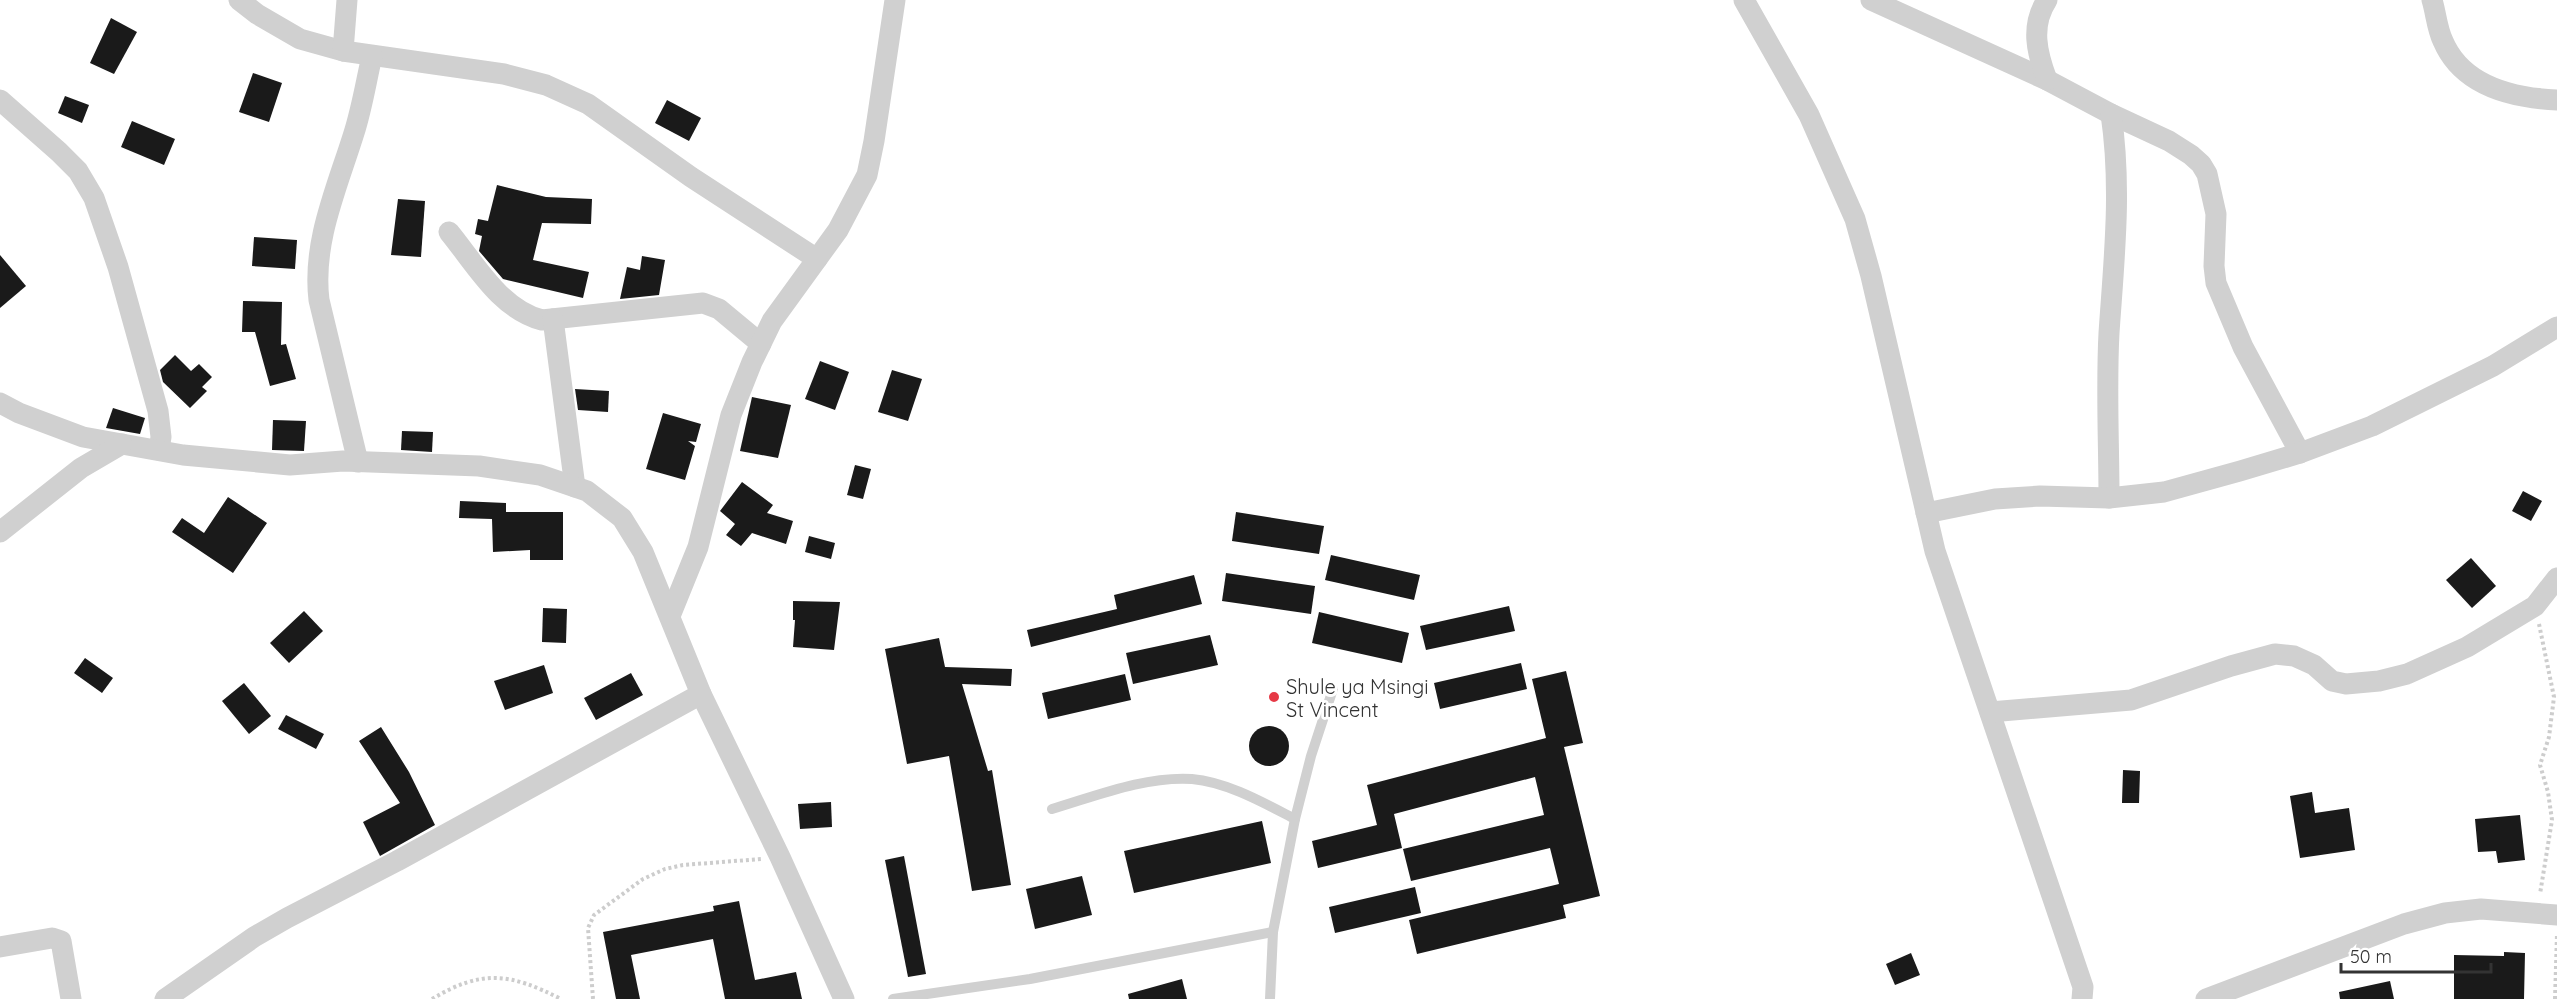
<svg xmlns="http://www.w3.org/2000/svg" width="2557" height="999" font-family="Quicksand,sans-serif">
	<rect width="100%" height="100%" fill="#fff"/>
	<g fill="#1a1a1a">
		<path d="M 111,18 L 137,32 L 114,74 L 90,63 Z"/>
		<path d="M 253,73 L 282,83 L 269,122 L 239,112 Z"/>
		<path d="M 65,96 L 89,105 L 82,123 L 58,113 Z"/>
		<path d="M 667,100 L 701,118 L 689,141 L 655,123 Z"/>
		<path d="M 132,121 L 175,139 L 164,165 L 121,147 Z"/>
		<path d="M 497,185 L 546,197 L 592,199 L 591,224 L 542,223 L 533,260 L 589,272 L 583,298 L 503,279 L 479,251 L 482,236 L 475,234 L 478,219 L 488,221 Z"/>
		<path d="M 398,199 L 425,201 L 421,257 L 391,255 Z"/>
		<path d="M 254,237 L 297,240 L 295,269 L 252,266 Z"/>
		<path d="M 0,255 L 26,286 L 0,308 Z"/>
		<path d="M 642,256 L 665,260 L 659,295 L 620,299 L 627,267 L 640,270 Z"/>
		<path d="M 243,301 L 282,302 L 281,345 L 286,344 L 296,379 L 270,386 L 255,332 L 242,332 Z"/>
		<path d="M 175,355 L 191,371 L 199,364 L 212,377 L 202,387 L 207,391 L 190,408 L 163,382 L 160,370 Z"/>
		<path d="M 820,361 L 849,372 L 835,410 L 805,399 Z"/>
		<path d="M 892,370 L 922,379 L 908,421 L 878,412 Z"/>
		<path d="M 575,389 L 609,391 L 608,412 L 578,410 Z"/>
		<path d="M 752,397 L 791,405 L 778,458 L 740,451 Z"/>
		<path d="M 113,408 L 145,418 L 140,434 L 106,428 Z"/>
		<path d="M 663,413 L 701,424 L 696,442 L 688,441 L 695,446 L 685,480 L 646,469 Z"/>
		<path d="M 273,420 L 306,421 L 304,451 L 272,450 Z"/>
		<path d="M 402,431 L 433,432 L 432,452 L 401,450 Z"/>
		<path d="M 855,465 L 871,469 L 863,499 L 847,495 Z"/>
		<path d="M 742,482 L 773,505 L 767,513 L 793,521 L 786,544 L 752,533 L 741,546 L 726,535 L 735,524 L 720,511 Z"/>
		<path d="M 2523,491 L 2542,501 L 2531,521 L 2512,511 Z"/>
		<path d="M 228,497 L 267,523 L 233,573 L 172,532 L 182,518 L 204,533 Z"/>
		<path d="M 460,501 L 506,503 L 506,512 L 563,512 L 563,560 L 530,560 L 530,550 L 493,552 L 492,519 L 459,518 Z"/>
		<path d="M 1236,512 L 1324,526 L 1319,554 L 1232,541 Z"/>
		<path d="M 809,536 L 835,543 L 831,559 L 805,552 Z"/>
		<path d="M 1331,555 L 1420,575 L 1414,600 L 1325,580 Z"/>
		<path d="M 2471,558 L 2496,586 L 2472,608 L 2446,580 Z"/>
		<path d="M 1226,573 L 1315,586 L 1311,614 L 1222,601 Z"/>
		<path d="M 1194,575 L 1202,604 L 1031,647 L 1027,630 L 1117,609 L 1114,595 Z"/>
		<path d="M 793,601 L 840,602 L 834,650 L 793,647 L 795,620 L 793,620 Z"/>
		<path d="M 1509,606 L 1515,631 L 1426,650 L 1420,626 Z"/>
		<path d="M 543,608 L 567,609 L 566,643 L 542,642 Z"/>
		<path d="M 304,611 L 323,631 L 289,663 L 270,643 Z"/>
		<path d="M 1319,612 L 1409,633 L 1402,663 L 1312,643 Z"/>
		<path d="M 1210,635 L 1218,665 L 1133,684 L 1126,653 Z"/>
		<path d="M 939,638 L 945,667 L 1012,669 L 1011,686 L 962,684 L 988,771 L 992,770 L 1011,885 L 972,891 L 949,756 L 907,764 L 885,649 Z"/>
		<path d="M 85,658 L 113,678 L 102,693 L 74,673 Z"/>
		<path d="M 1521,663 L 1527,689 L 1440,709 L 1434,683 Z"/>
		<path d="M 544,665 L 553,693 L 505,710 L 494,681 Z"/>
		<path d="M 1566,671 L 1583,743 L 1564,747 L 1600,896 L 1563,905 L 1566,918 L 1417,954 L 1409,920 L 1559,884 L 1550,848 L 1411,881 L 1403,849 L 1544,815 L 1535,777 L 1394,814 L 1402,848 L 1318,868 L 1312,841 L 1377,825 L 1367,785 L 1546,738 L 1532,679 Z"/>
		<path d="M 631,673 L 643,695 L 596,720 L 584,698 Z"/>
		<path d="M 1125,674 L 1131,700 L 1048,719 L 1042,693 Z"/>
		<path d="M 244,683 L 271,716 L 249,734 L 222,701 Z"/>
		<path d="M 286,715 L 324,734 L 316,749 L 278,729 Z"/>
		<circle cx="1269" cy="746" r="20"/>
		<path d="M 381,727 L 409,772 L 435,825 L 380,856 L 363,822 L 400,803 L 359,741 Z"/>
		<path d="M 2123,770 L 2140,771 L 2139,803 L 2122,803 Z"/>
		<path d="M 2312,792 L 2315,813 L 2349,808 L 2355,850 L 2300,858 L 2290,796 Z"/>
		<path d="M 831,802 L 832,827 L 800,829 L 798,804 Z"/>
		<path d="M 2520,815 L 2525,860 L 2498,863 L 2496,851 L 2478,852 L 2475,819 Z"/>
		<path d="M 1262,821 L 1271,863 L 1134,893 L 1124,851 Z"/>
		<path d="M 904,856 L 926,974 L 908,977 L 885,860 Z"/>
		<path d="M 1082,876 L 1092,915 L 1035,929 L 1026,889 Z"/>
		<path d="M 1415,887 L 1421,913 L 1335,933 L 1329,907 Z"/>
		<path d="M 739,901 L 755,980 L 796,972 L 802,999 L 725,999 L 713,939 L 631,955 L 640,999 L 616,999 L 603,932 L 714,911 L 713,906 Z"/>
		<path d="M 2504,952 L 2525,953 L 2524,999 L 2454,999 L 2454,955 L 2504,956 Z"/>
		<path d="M 1911,953 L 1920,975 L 1895,985 L 1886,964 Z"/>
		<path d="M 1182,979 L 1187,999 L 1129,999 L 1128,994 Z"/>
		<path d="M 2390,981 L 2394,999 L 2340,999 L 2339,992 Z"/>
	</g>
	<g fill="none" stroke-linecap="round" stroke-linejoin="round">
		<g stroke="#cdcdcd" stroke-width="4" stroke-dasharray="3 3" stroke-linecap="butt">
			<path d="M 2539,624 L 2554,697 L 2549,737 L 2540,765 L 2548,792 L 2552,820 L 2540,894"/>
			<path d="M 432,999 C 482,969 510,973 561,999"/>
			<path d="M 593,999 L 588,928 L 594,915 L 643,879 L 665,869 L 683,865 L 761,859"/>
			<path d="M 2555,999 L 2557,934"/>
		</g>
		<g stroke="#d0d0d0" stroke-width="10">
			<path d="M 1052,809 C 1096,796 1145,776 1192,779 C 1227,782 1264,803 1295,819"/>
			<path d="M 893,999 L 1030,979 L 1273,932"/>
			<path d="M 1270,999 L 1273,932 L 1295,819 L 1311,756 L 1333,689"/>
		</g>
		<g stroke="#d0d0d0" stroke-width="21">
			<path d="M 239,0 L 257,14 L 300,39 L 343,51 L 504,74 L 546,85 L 588,104 L 691,177 L 817,259"/>
			<path d="M 1744,0 L 1809,115 L 1855,219 L 1871,276 L 1935,551 L 2083,987 L 2082,999"/>
			<path d="M 1871,0 L 2047,80 L 2111,114 L 2169,141 L 2191,155 L 2201,164 L 2207,174 L 2216,214 L 2214,266 L 2216,283 L 2243,347 L 2300,453"/>
			<path d="M 2432,0 C 2436,13 2437,29 2443,41 C 2462,86 2513,98 2557,100"/>
			<path d="M 343,51 L 347,0"/>
			<path d="M 2047,80 C 2037,53 2030,26 2047,0"/>
			<path d="M 0,100 L 59,152 L 78,171 L 94,198 L 118,267 L 158,411 L 161,437 L 159,450"/>
			<path d="M 449,232 C 476,265 500,309 542,320 L 703,303 L 719,309 L 761,344"/>
			<path d="M 553,319 L 575,487"/>
			<path d="M 0,403 L 19,413 L 83,437 L 183,455 L 290,465 L 343,461 L 479,466 L 540,475 L 587,491 L 622,518 L 643,552 L 701,694 L 780,857 L 844,999"/>
			<path d="M 358,462 L 319,300 C 312,242 337,188 354,133 C 362,108 366,82 372,56"/>
			<path d="M 2109,498 C 2109,443 2106,388 2109,333 C 2114,259 2122,188 2111,114"/>
			<path d="M 1926,513 L 1995,499 L 2040,496 L 2109,498 L 2164,492 L 2240,471 L 2300,453 L 2372,426 L 2493,366 L 2557,327"/>
			<path d="M 0,532 L 81,468 L 122,444"/>
			<path d="M 670,616 L 698,547 L 731,415 L 752,362 L 772,321 L 838,230 L 867,175 L 874,141 L 895,0"/>
			<path d="M 1990,712 L 2131,700 L 2231,666 L 2275,654 L 2294,656 L 2314,665 L 2332,681 L 2346,684 L 2379,681 L 2407,674 L 2467,647 L 2535,606 L 2557,578"/>
			<path d="M 0,947 L 52,938 L 61,941 L 71,999"/>
			<path d="M 165,999 L 254,937 L 287,918 L 397,861 L 701,694"/>
			<path d="M 2206,999 L 2404,924 L 2445,913 L 2481,909 L 2557,915"/>
		</g>
	</g>
	<circle fill="#e63946" stroke="#fff" stroke-width="2" cx="1274" cy="697" r="6"/>
	<g text-anchor="middle" dominant-baseline="central" stroke-width="6" stroke-linejoin="round" paint-order="stroke">
		<g font-size="20" fill="#333" stroke="#fff" text-anchor="start">
			<text x="1286" y="686">Shule ya Msingi<tspan x="1286" dy="23">St Vincent</tspan></text>
		</g>
	</g>
	<path d="M2341 963v9h150v-9" fill="none" stroke="#333333" stroke-width="3"/>
	<text x="2350" y="963" font-size="18" fill="#333333" stroke="#ffffff" stroke-width="4.5" paint-order="stroke">50 m</text>
</svg>
